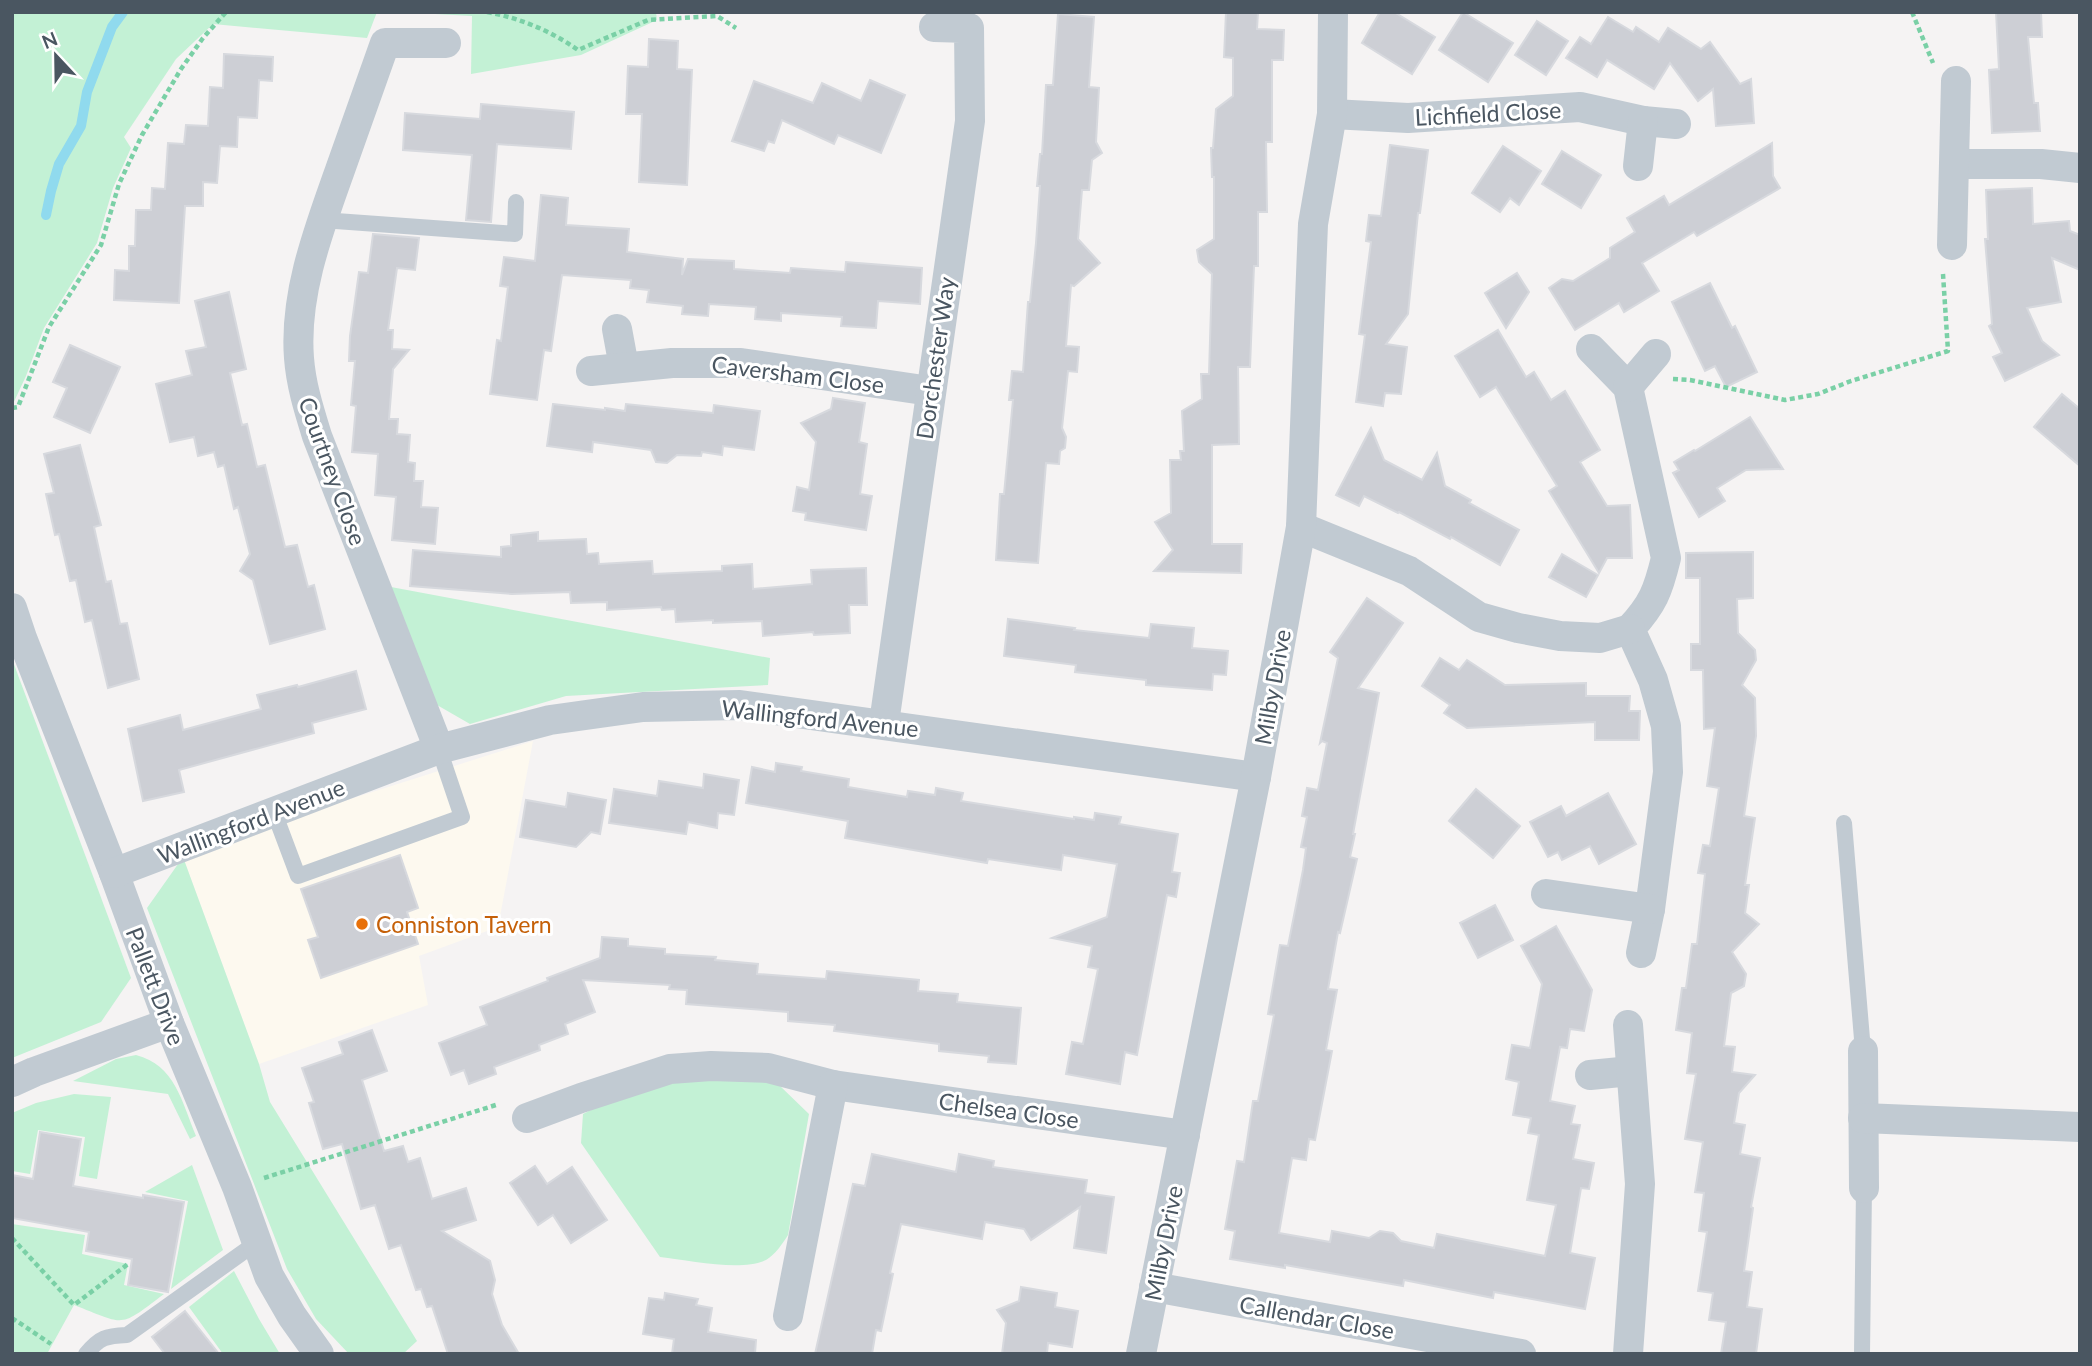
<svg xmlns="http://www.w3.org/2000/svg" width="2092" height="1366" font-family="Lato,sans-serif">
	<rect width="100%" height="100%" fill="#f5f3f3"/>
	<path fill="#fdf9ef" d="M 533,741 L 498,927 L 419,956 L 428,1005 L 259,1064 L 183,857 L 256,829 Z"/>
	<g fill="#c3f1d5">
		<path d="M 12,12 L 377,12 L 367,38 L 213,24 L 176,59 L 124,137 L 131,148 L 113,188 L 97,243 L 44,328 L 26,376 L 12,406 Z"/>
		<path d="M 398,12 L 656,12 L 657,20 L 581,55 L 471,74 L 472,16 Z"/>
		<path d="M 391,587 L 770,658 L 768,685 L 566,696 L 470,724 L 437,705 Z"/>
		<path d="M 12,659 L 131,978 L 101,1022 L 12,1058 Z"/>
		<path d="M 183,857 L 259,1064 L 270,1102 L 417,1341 L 403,1354 L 349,1354 L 316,1319 L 287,1269 L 147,908 Z"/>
		<path d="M 136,1055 C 175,1065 182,1102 196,1136 L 190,1139 L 168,1094 L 73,1081 L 116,1059 Z"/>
		<path d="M 761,1079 L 779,1085 L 809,1114 L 788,1235 C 783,1243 775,1255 766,1260 C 741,1272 689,1260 660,1257 L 581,1143 L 583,1114 L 620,1095 L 670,1080 Z"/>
		<path d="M 74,1094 L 111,1097 L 97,1179 L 79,1176 L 85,1137 L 38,1130 L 30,1174 L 12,1171 L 12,1113 L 36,1103 Z"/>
		<path d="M 192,1165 L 223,1250 L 171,1289 L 188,1201 L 145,1192 Z"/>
		<path d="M 12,1224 L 85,1235 L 82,1254 L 128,1264 L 124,1285 L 164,1294 C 118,1329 126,1325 74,1305 L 47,1354 L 12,1354 Z"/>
		<path d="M 234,1271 L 259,1319 L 280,1354 L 223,1354 L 189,1307 Z"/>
	</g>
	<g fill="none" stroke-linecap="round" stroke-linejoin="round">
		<path stroke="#90daee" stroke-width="10" d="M 46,215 L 51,191 L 59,164 L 81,126 L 87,92 L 112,27 L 123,12"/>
	</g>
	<g fill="#cdcfd5" stroke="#d7d9de" stroke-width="2">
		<path d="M 1226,12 L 1258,12 L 1257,29 L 1284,30 L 1283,60 L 1272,60 L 1272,142 L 1266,142 L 1267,212 L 1258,212 L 1258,266 L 1254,266 L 1250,367 L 1238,367 L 1239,444 L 1212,445 L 1212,544 L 1242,544 L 1241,573 L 1154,571 L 1173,550 L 1155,522 L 1171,513 L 1170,460 L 1181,460 L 1180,451 L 1184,451 L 1182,411 L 1202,399 L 1201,374 L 1209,374 L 1212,274 L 1199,262 L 1197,250 L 1214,239 L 1214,177 L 1212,177 L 1211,148 L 1213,148 L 1216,109 L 1233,96 L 1233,58 L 1224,57 Z"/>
		<path d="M 1380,12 L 1394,12 L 1435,37 L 1412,74 L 1362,43 Z"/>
		<path d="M 1463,12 L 1513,43 L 1488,82 L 1439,50 Z"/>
		<path d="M 1996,12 L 2041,12 L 2042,37 L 2028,37 L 2034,103 L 2038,103 L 2040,131 L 1992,133 L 1989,70 L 1999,69 Z"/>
		<path d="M 1058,14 L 1094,17 L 1089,87 L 1099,88 L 1096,142 L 1102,153 L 1092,160 L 1089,190 L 1082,190 L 1078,239 L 1100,263 L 1074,286 L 1071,285 L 1066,346 L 1079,347 L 1077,372 L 1068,371 L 1062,428 L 1066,437 L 1065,448 L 1060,451 L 1059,464 L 1046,463 L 1038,563 L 996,560 L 1000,494 L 1004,494 L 1013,400 L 1009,400 L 1012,371 L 1023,372 L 1028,302 L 1030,302 L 1036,243 L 1040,186 L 1037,186 L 1040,154 L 1042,154 L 1046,85 L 1053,85 Z"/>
		<path d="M 1608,17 L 1633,32 L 1636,27 L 1659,42 L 1668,28 L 1701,49 L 1710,42 L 1740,84 L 1751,79 L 1754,123 L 1716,126 L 1713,89 L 1698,101 L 1670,63 L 1654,89 L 1607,60 L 1597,77 L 1566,58 L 1580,37 L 1591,44 Z"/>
		<path d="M 1537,21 L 1568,41 L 1546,75 L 1515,55 Z"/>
		<path d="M 649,39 L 678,41 L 677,69 L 692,70 L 687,185 L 639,182 L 642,114 L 626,114 L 628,66 L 648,67 Z"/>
		<path d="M 224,54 L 273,57 L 272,81 L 259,80 L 257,118 L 238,117 L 237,147 L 220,146 L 217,183 L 203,182 L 203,206 L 185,206 L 179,303 L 114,300 L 115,270 L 129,271 L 129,246 L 135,246 L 136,210 L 151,210 L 152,188 L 165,189 L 168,143 L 184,144 L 186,125 L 208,126 L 210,87 L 223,88 Z"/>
		<path d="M 870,80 L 905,95 L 881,153 L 838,135 L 834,144 L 782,120 L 774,143 L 768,141 L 764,151 L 732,141 L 754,81 L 813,103 L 822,83 L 861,101 Z"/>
		<path d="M 481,104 L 574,112 L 571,149 L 497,144 L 491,222 L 466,220 L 472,155 L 403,150 L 405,113 L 480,119 Z"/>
		<path d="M 1772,143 L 1773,176 L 1780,188 L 1697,236 L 1694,232 L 1642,263 L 1659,291 L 1624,312 L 1619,303 L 1575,330 L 1549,288 L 1562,279 L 1573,281 L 1610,258 L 1610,248 L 1635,232 L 1627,218 L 1664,196 L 1669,205 Z"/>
		<path d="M 1390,145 L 1428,150 L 1420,213 L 1418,213 L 1408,314 L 1386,344 L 1407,347 L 1401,394 L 1385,393 L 1383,406 L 1356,402 L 1365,335 L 1359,334 L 1371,242 L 1366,241 L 1369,215 L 1381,216 Z"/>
		<path d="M 1503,146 L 1541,171 L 1519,205 L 1510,198 L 1500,212 L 1472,193 Z"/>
		<path d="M 1562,151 L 1601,175 L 1581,208 L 1542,184 Z"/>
		<path d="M 2032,188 L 2033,224 L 2069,221 L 2070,231 L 2080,235 L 2080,270 L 2052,258 L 2061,302 L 2027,308 L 2042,341 L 2059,355 L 2005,381 L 1993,357 L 2002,353 L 1989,326 L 1992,324 L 1985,239 L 1988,239 L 1986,190 Z"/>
		<path d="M 541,195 L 568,198 L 566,225 L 629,229 L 627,252 L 683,259 L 682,275 L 688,259 L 734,261 L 734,269 L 790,273 L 791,268 L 845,272 L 846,262 L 922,268 L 920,304 L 878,301 L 876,328 L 841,326 L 842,317 L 781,313 L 781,321 L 755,319 L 756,307 L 709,304 L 708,316 L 682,314 L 683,306 L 647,302 L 649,290 L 630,288 L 631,280 L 562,275 L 551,351 L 544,350 L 537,400 L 490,394 L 497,340 L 501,341 L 508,287 L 500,286 L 504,257 L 535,261 Z"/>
		<path d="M 373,234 L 419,238 L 415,270 L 397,268 L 388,330 L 393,330 L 392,349 L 409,350 L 393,369 L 389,419 L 398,419 L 397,434 L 410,435 L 408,462 L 415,463 L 414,481 L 423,481 L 421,507 L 438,508 L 435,544 L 392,540 L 396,497 L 375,495 L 378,454 L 352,452 L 356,406 L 351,405 L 355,361 L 349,361 L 350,336 L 359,272 L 368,273 Z"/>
		<path d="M 1517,273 L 1529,292 L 1506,328 L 1485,293 Z"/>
		<path d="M 1710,283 L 1732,328 L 1735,326 L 1757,372 L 1726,387 L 1715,366 L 1705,371 L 1672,302 Z"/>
		<path d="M 229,292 L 246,369 L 230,373 L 242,425 L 247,424 L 257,467 L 265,465 L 285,547 L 297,545 L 308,587 L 314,585 L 325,629 L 270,644 L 253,580 L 240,571 L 250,554 L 238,507 L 234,509 L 224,465 L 218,467 L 214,452 L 198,456 L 194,437 L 170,442 L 156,384 L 192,375 L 186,351 L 206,347 L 195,301 Z"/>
		<path d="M 1498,330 L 1526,377 L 1534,372 L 1551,400 L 1565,391 L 1600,450 L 1580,462 L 1607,506 L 1630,505 L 1632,558 L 1607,558 L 1599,573 L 1549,491 L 1557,486 L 1496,387 L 1480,397 L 1455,356 Z"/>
		<path d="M 70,345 L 120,367 L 90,433 L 54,417 L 67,388 L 53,382 Z"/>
		<path d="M 2062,394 L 2080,409 L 2080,466 L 2034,427 Z"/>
		<path d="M 833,398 L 865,403 L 859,442 L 867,444 L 860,494 L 872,496 L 866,530 L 805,520 L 806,513 L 793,511 L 797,487 L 809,490 L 816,442 L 801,423 L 831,409 Z"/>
		<path d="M 553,404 L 605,410 L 605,408 L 625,411 L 626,404 L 713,413 L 714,405 L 760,411 L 754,450 L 723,446 L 722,455 L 702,452 L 701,456 L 677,455 L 667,463 L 656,462 L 651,450 L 593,442 L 592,452 L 547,446 Z"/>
		<path d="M 1750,417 L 1783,469 L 1746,470 L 1717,488 L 1725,501 L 1699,517 L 1673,473 L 1679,470 L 1674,462 L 1694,450 L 1695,451 Z"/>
		<path d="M 1371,428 L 1384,460 L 1422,480 L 1437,453 L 1445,486 L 1471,500 L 1469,503 L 1519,530 L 1500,565 L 1451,537 L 1450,539 L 1399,512 L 1398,513 L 1364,496 L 1359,506 L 1336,495 Z"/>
		<path d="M 80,445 L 101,525 L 94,527 L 106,582 L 111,581 L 120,624 L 127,623 L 139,679 L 108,688 L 92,620 L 85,622 L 76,580 L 70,581 L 59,534 L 55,535 L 46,494 L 54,493 L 44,454 Z"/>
		<path d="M 538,532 L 538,541 L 586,539 L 587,554 L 598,553 L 599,564 L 652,561 L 653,574 L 722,571 L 722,566 L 752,564 L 753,589 L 812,584 L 811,570 L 866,568 L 867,605 L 849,605 L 850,633 L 814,635 L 813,632 L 763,636 L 762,621 L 713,623 L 713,620 L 676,622 L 675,609 L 662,610 L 661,607 L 607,610 L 607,602 L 571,603 L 570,592 L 512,594 L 410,586 L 413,550 L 501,557 L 501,547 L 511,546 L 511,535 Z"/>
		<path d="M 1753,552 L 1753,598 L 1737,599 L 1738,633 L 1755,650 L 1756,660 L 1742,685 L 1755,698 L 1756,736 L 1744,816 L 1755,818 L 1745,885 L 1749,885 L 1745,913 L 1759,924 L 1732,952 L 1746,974 L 1744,986 L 1731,993 L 1724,1046 L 1735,1047 L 1732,1072 L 1755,1075 L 1739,1093 L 1734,1123 L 1745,1125 L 1740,1154 L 1760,1158 L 1751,1207 L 1753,1208 L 1744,1271 L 1752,1272 L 1747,1307 L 1762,1309 L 1756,1354 L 1721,1354 L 1726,1322 L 1709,1320 L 1713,1293 L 1698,1291 L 1707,1232 L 1699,1231 L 1704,1193 L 1695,1192 L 1703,1142 L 1685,1139 L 1696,1074 L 1687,1073 L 1692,1033 L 1676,1030 L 1682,988 L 1686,988 L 1692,944 L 1697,944 L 1705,874 L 1698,873 L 1703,845 L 1710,846 L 1719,788 L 1707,786 L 1715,728 L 1704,729 L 1703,670 L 1691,670 L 1691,644 L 1700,644 L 1700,578 L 1686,578 L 1686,553 Z"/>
		<path d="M 1562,554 L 1598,575 L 1586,597 L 1549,577 Z"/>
		<path d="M 1367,598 L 1403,623 L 1358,688 L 1379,693 L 1353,834 L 1355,834 L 1350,857 L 1357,859 L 1340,933 L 1338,932 L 1328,989 L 1337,990 L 1326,1050 L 1332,1051 L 1315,1140 L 1309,1139 L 1306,1160 L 1292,1158 L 1279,1233 L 1330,1242 L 1332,1231 L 1369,1238 L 1380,1231 L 1393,1233 L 1401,1241 L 1434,1248 L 1437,1234 L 1545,1256 L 1556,1205 L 1527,1200 L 1539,1135 L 1528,1133 L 1531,1118 L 1513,1115 L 1519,1082 L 1506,1079 L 1512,1045 L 1530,1048 L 1542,984 L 1521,946 L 1556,926 L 1592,990 L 1584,1031 L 1570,1029 L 1567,1048 L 1560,1047 L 1550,1101 L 1575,1106 L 1571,1124 L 1580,1125 L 1573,1159 L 1594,1163 L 1589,1189 L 1581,1188 L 1570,1253 L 1595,1258 L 1585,1309 L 1494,1292 L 1493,1298 L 1404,1280 L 1403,1286 L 1285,1265 L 1285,1268 L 1230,1259 L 1235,1231 L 1225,1229 L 1237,1161 L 1244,1162 L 1253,1101 L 1258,1101 L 1274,1015 L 1268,1014 L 1280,945 L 1288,946 L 1303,870 L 1306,848 L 1301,847 L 1307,817 L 1302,816 L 1307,788 L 1318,790 L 1327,743 L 1322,741 L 1320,743 L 1338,658 L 1330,652 Z"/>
		<path d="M 1008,619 L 1075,628 L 1074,630 L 1149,638 L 1151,624 L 1194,628 L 1192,648 L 1228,651 L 1226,675 L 1213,674 L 1212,690 L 1146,685 L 1146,680 L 1075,672 L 1076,665 L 1004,656 Z"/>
		<path d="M 1440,658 L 1459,670 L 1467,660 L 1505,685 L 1586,683 L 1586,696 L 1630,696 L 1629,711 L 1640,711 L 1639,740 L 1595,740 L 1595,722 L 1467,728 L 1444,713 L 1450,705 L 1422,686 Z"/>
		<path d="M 356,671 L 366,709 L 312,723 L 314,733 L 179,770 L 184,792 L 143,801 L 128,729 L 180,715 L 183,730 L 261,709 L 257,695 L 297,685 L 298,687 Z"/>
		<path d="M 776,763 L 802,767 L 801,771 L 849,779 L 848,787 L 907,797 L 908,791 L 935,795 L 936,788 L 963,793 L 961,801 L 1074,819 L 1074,817 L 1094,820 L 1095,813 L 1121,817 L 1119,824 L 1178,834 L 1172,872 L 1180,873 L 1176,897 L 1167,895 L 1137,1055 L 1125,1052 L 1120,1084 L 1066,1074 L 1072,1042 L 1083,1044 L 1098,969 L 1088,967 L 1092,946 L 1052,938 L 1107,917 L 1117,864 L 1063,855 L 1061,870 L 988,859 L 987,863 L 845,838 L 848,821 L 746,803 L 752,767 L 775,772 Z"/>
		<path d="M 704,774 L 739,780 L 734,815 L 718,813 L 717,828 L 688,822 L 686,834 L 609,823 L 614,789 L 657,796 L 659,781 L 703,788 Z"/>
		<path d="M 1476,789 L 1520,826 L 1493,858 L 1449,821 Z"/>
		<path d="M 568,793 L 606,800 L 600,834 L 591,832 L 576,847 L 520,837 L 526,800 L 566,807 Z"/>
		<path d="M 1608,793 L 1636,844 L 1599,864 L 1590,846 L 1562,860 L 1558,852 L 1548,857 L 1530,822 L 1561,806 L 1566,816 Z"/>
		<path d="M 400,855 L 418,908 L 407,912 L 418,944 L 321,978 L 308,940 L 318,937 L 301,889 Z"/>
		<path d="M 1495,905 L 1513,940 L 1478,958 L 1460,923 Z"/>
		<path d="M 602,937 L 628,939 L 628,946 L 665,949 L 665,954 L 716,957 L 715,960 L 758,964 L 757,974 L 826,979 L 827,971 L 919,980 L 918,991 L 958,994 L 957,1002 L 1021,1008 L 1016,1064 L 988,1062 L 989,1056 L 939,1051 L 939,1044 L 834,1031 L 835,1025 L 788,1021 L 788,1012 L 686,1004 L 687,990 L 669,989 L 670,985 L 583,980 L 595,1012 L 565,1024 L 568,1034 L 539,1045 L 540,1050 L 494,1067 L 496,1074 L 469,1084 L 464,1070 L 451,1075 L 439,1043 L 487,1025 L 480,1007 L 548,981 L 547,978 L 600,958 Z"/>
		<path d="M 372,1030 L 387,1071 L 362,1080 L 384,1151 L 403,1146 L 408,1162 L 420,1158 L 432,1199 L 466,1188 L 476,1220 L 442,1231 L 490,1261 L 495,1280 L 492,1294 L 502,1325 L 519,1354 L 448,1354 L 432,1306 L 427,1307 L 421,1289 L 416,1290 L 401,1245 L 389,1249 L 375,1205 L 361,1209 L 342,1144 L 323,1149 L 309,1103 L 314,1102 L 302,1068 L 343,1054 L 339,1042 Z"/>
		<path d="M 40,1132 L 81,1139 L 73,1186 L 143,1198 L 143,1195 L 184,1202 L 168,1292 L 128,1285 L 132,1259 L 86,1251 L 89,1232 L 12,1218 L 12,1175 L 33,1179 Z"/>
		<path d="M 872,1154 L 956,1172 L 959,1154 L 994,1161 L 993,1167 L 1087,1180 L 1085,1193 L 1114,1197 L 1106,1253 L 1074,1248 L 1080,1207 L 1031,1240 L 1024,1229 L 985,1222 L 982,1239 L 901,1224 L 890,1273 L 893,1274 L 881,1331 L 876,1330 L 872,1354 L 815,1354 L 853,1184 L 865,1186 Z"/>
		<path d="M 535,1166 L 547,1184 L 572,1167 L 607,1220 L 571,1243 L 553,1215 L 538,1225 L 510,1183 Z"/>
		<path d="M 1021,1287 L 1057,1293 L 1055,1307 L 1078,1311 L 1072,1347 L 1048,1343 L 1047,1354 L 1002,1354 L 1006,1323 L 997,1310 L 1019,1301 Z"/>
		<path d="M 665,1293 L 698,1299 L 696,1305 L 712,1308 L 708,1332 L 756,1340 L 755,1354 L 672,1354 L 674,1339 L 643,1334 L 649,1298 L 664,1300 Z"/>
		<path d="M 185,1311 L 219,1354 L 165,1354 L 152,1337 Z"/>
	</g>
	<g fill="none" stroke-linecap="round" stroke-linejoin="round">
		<g stroke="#7ad0a6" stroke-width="4.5" stroke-dasharray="5 3.5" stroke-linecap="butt">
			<path d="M 487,12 C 520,18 551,31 578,50 L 648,20 L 717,16 L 736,28"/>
			<path d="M 1912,12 L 1933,63"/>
			<path d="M 1673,379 L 1690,380 L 1785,400 L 1818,394 L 1851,381 L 1948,351 L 1943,274"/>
			<path d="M 12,408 L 18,407 L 49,327 L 101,245 L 119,184 L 142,135 L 181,69 L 203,38 L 226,12"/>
			<path d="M 264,1178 L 499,1104"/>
			<path d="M 12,1238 L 74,1305 L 128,1264"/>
			<path d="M 12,1318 L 51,1344"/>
		</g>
		<g stroke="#c1cad2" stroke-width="16">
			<path d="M 322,220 L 515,234 L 516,202"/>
			<path d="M 274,812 L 298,876 L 462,817 L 439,749"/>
			<path d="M 1844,823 L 1863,1051"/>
			<path d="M 86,1354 C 100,1337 106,1336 127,1335 L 256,1243"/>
			<path d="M 1862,1354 L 1864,1188"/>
		</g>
		<g stroke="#c1cad2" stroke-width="30">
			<path d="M 1332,114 L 1408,118 L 1580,107 L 1643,121 L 1676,124"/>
			<path d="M 1955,164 L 2041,164 L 2080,168"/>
			<path d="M 1638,166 L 1643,121"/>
			<path d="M 1952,245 L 1956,81"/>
			<path d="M 617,329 L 624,367"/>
			<path d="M 1591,349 L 1628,387 L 1666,558 C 1658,591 1653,604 1630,629 L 1653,680 L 1666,726 L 1668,772 L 1650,909 L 1641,953"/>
			<path d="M 591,371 L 672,363 L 741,363 L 930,391"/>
			<path d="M 1628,387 L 1656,354"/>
			<path d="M 1301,527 L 1409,571 L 1479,617 L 1518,628 L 1560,636 L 1600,638 L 1630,629"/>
			<path d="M 12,608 L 22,638 L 114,873 L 169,1023 L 237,1187 L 269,1276 L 292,1316 L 319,1354"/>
			<path d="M 884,723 L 970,121 L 969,28 L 934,27"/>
			<path d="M 439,749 L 317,436 C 309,410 301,385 299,358 C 294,294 319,229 340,170 C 355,128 370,85 385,43 L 446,43"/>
			<path d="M 114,873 L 439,749 L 550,720 L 643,707 L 740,705 L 1256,777"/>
			<path d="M 1546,894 L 1650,909"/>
			<path d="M 1863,1051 L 1864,1188"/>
			<path d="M 1590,1075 L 1631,1071"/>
			<path d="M 12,1082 L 34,1072 L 169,1023"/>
			<path d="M 527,1118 L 581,1098 L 670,1069 L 711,1066 L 768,1068 L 833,1085 L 1185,1135"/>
			<path d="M 1863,1118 L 2079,1127"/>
			<path d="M 1154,1287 L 1521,1354"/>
			<path d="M 788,1316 L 833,1085"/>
			<path d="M 1141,1354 L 1256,777 L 1301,527 L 1313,224 L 1332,114 L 1333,12"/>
			<path d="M 1628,1354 L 1640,1184 L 1628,1025"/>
		</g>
	</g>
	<circle fill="#e8710a" stroke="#fff" stroke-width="2.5" cx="362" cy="924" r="7"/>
	<g text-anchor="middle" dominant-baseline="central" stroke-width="6" stroke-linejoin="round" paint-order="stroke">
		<g font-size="23" fill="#4a5661" stroke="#fff">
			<text transform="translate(1488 113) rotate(-3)">Lichfield Close</text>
			<text transform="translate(935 358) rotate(-82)">Dorchester Way</text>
			<text transform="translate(798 374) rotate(7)">Caversham Close</text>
			<text transform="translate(333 471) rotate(70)">Courtney Close</text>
			<text transform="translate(1272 687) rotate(-80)">Milby Drive</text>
			<text transform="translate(820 718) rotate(6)">Wallingford Avenue</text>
			<text transform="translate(251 821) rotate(-21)">Wallingford Avenue</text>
			<text transform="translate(156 986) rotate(69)">Pallett Drive</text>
			<text transform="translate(1009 1110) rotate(8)">Chelsea Close</text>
			<text transform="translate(1163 1243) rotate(-79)">Milby Drive</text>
			<text transform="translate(1317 1317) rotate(10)">Callendar Close</text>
		</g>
		<g font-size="23" fill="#c56008" stroke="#fff" text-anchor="start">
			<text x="376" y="924">Conniston Tavern</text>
		</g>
	</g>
	<rect width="2092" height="1366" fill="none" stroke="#4a5661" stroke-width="28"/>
	<g transform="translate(56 56) rotate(338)" stroke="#ffffff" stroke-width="5" paint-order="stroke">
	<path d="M0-5L12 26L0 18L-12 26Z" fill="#4a5661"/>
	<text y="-10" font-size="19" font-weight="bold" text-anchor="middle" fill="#4a5661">N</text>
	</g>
</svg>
